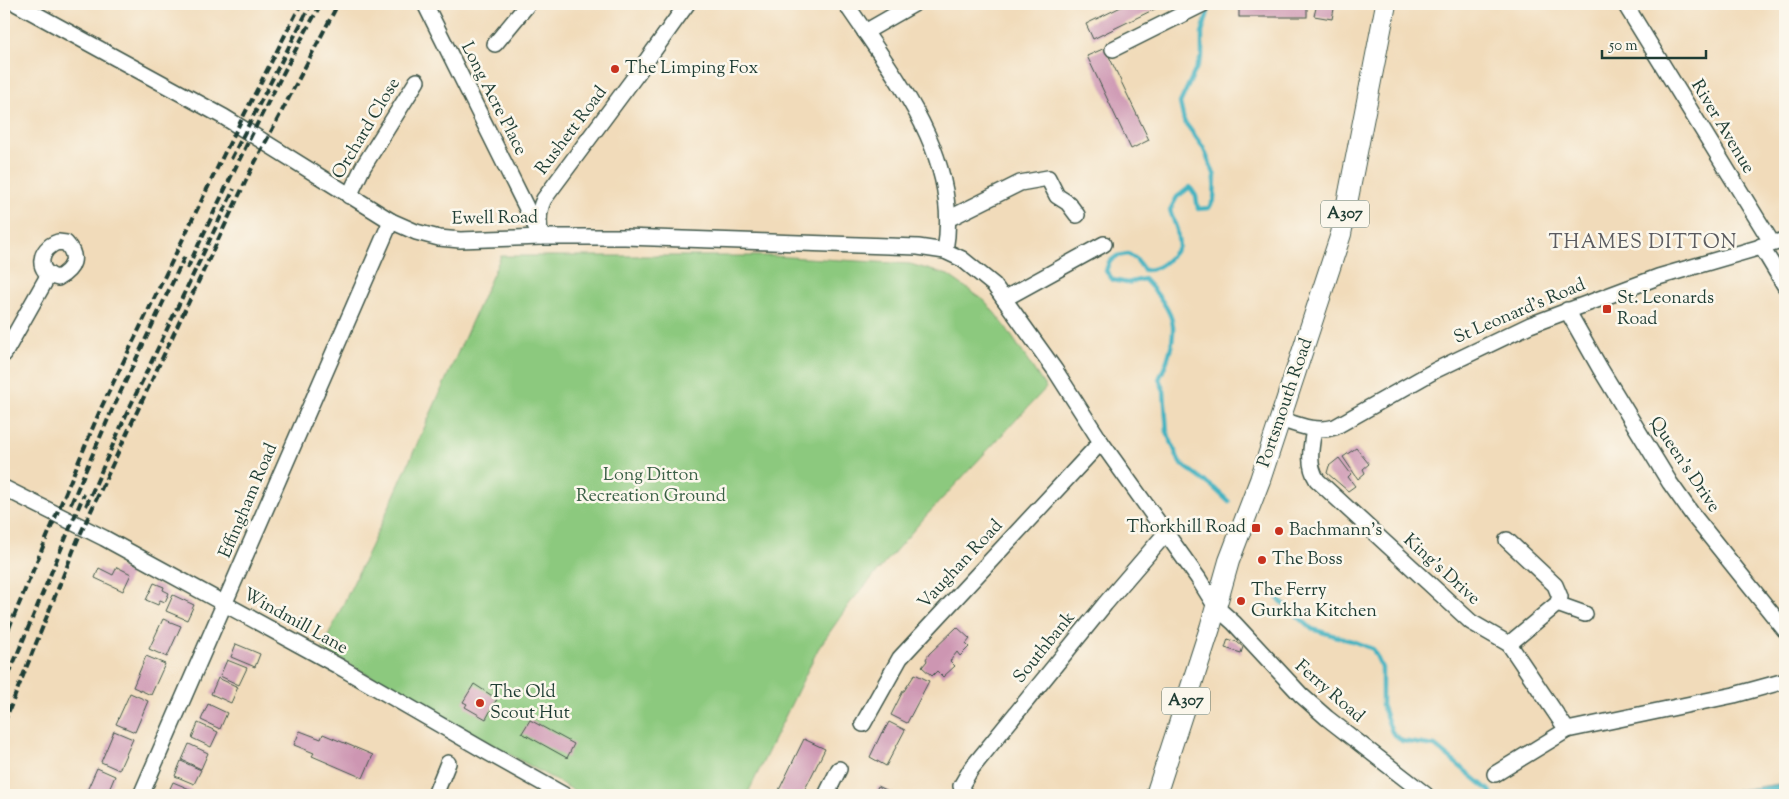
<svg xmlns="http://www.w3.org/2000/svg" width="1789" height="799" font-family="'Sorts Mill Goudy',serif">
	<rect width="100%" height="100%" fill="#fbf7ec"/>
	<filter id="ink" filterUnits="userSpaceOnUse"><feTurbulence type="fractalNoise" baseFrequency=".02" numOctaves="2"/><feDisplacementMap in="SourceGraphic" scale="10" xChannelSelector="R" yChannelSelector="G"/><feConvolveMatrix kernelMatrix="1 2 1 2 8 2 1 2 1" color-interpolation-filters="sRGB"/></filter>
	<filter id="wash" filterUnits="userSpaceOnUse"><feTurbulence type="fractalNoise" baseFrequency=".0096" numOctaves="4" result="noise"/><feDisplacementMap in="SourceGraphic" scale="20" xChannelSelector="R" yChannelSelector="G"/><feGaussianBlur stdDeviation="1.12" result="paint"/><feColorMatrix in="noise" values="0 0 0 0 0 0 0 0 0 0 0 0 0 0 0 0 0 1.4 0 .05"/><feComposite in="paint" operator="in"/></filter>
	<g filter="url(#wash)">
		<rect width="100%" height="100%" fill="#f1dbba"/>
		<path fill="#8cc97e" stroke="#568359" d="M 501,256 L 771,256 L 910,264 L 948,275 L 985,301 L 1005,326 L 1046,388 L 925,517 L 850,603 L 818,649 L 747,795 L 582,795 L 322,649 L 384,518 Z"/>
		<path fill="#45b3c1" stroke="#32787a" d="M 1785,783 L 1785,795 L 1705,795 Z"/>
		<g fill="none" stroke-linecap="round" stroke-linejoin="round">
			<g stroke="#45b3c1" stroke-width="4.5">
				<path d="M 1208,12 L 1202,33 L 1202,56 L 1180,103 L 1184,121 L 1203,147 L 1215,176 L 1214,199 L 1209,208 L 1198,209 L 1196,196 L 1190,187 L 1177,197 L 1170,210 L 1177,230 L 1179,246 C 1171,258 1160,271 1144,270 L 1136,259 L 1128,254 L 1117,256 L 1109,262 L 1106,271 L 1113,280 L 1127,283 L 1144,279 C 1155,290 1172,311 1173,326 C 1174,344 1167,363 1159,379 L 1164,391 L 1167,432 L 1180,463 L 1214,488 L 1229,502"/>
				<path d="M 1272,593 L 1312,629 L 1352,641 L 1373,649 L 1382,668 L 1382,705 L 1392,732 L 1402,741 L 1435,746 L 1491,792 L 1491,795"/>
			</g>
		</g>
		<g id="blocks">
			<g fill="#cd96b2">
				<path d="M 1127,4 L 1165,4 L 1093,39 L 1086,24 Z"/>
				<rect x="1239" y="4" width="68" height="13"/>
				<path d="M 1317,4 L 1335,4 L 1332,19 L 1314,16 Z"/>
				<path d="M 1105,48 L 1149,140 L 1131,149 L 1087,56 Z"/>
				<path d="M 1356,448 L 1369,464 L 1363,469 L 1365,473 L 1358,479 L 1343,457 Z"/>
				<path d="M 1339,458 L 1351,474 L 1348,477 L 1355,486 L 1348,491 L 1327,473 L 1329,466 Z"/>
				<path d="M 117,567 L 131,574 L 123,591 L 95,578 L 99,568 L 113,575 Z"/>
				<path d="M 154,583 L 164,587 L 163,590 L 169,593 L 165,602 L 160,600 L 158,605 L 146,600 Z"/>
				<path d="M 173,595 L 194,605 L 187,620 L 166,611 Z"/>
				<path d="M 163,619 L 181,626 L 167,657 L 149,649 Z"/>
				<path d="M 957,627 L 970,639 L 966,644 L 969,647 L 960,656 L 957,652 L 950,661 L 955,666 L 943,677 L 937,671 L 932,676 L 922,667 L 927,661 L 926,659 L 929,654 Z"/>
				<path d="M 1228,639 L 1237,642 L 1243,647 L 1241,653 L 1225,648 Z"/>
				<path d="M 236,644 L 260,654 L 255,667 L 231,657 Z"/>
				<path d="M 146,656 L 165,664 L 151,695 L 133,687 Z"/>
				<path d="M 227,660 L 247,668 L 239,685 L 220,676 Z"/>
				<path d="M 915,674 L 929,681 L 907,723 L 891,715 L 903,691 L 904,691 Z"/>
				<path d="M 218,678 L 238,687 L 231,703 L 211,694 Z"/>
				<path d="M 474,684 L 497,699 L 486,719 L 465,707 L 467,704 L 463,702 Z"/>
				<path d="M 130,693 L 148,701 L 135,732 L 116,724 Z"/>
				<path d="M 208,704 L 227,713 L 220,729 L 201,720 Z"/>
				<path d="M 530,720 L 574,744 L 567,758 L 522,733 Z"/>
				<path d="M 889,722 L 905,730 L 886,766 L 870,757 L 882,732 L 883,733 Z"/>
				<path d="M 198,723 L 218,732 L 211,747 L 192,738 Z"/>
				<path d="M 114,731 L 133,739 L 119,770 L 101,762 Z"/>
				<path d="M 300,731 L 321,739 L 323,734 L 373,755 L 363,778 L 312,756 L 314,753 L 294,745 Z"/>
				<path d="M 804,739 L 825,749 L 802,795 L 789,795 L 779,790 Z"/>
				<path d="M 189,744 L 208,753 L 201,769 L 182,760 Z"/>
				<path d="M 181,761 L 201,770 L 194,784 L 175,776 Z"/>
				<path d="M 97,768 L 115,776 L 107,795 L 85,795 Z"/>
				<path d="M 173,782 L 192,790 L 190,795 L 167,795 Z"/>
				<path d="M 878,786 L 897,795 L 874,795 Z"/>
			</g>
		</g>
	</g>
	<g filter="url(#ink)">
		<use href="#blocks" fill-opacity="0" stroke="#3e5548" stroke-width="1"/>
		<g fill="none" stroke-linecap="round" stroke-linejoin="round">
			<g stroke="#3e5548" stroke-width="18">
				<g id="minor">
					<path d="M 17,4 L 224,117 L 391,221 L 416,232 L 439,238 L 460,240 L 541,237 L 625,237 L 918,247 L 945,251 L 962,259 L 994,285 L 1055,370 L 1101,442 L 1198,578 L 1216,607 L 1234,623 L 1301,695 L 1327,718 L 1426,795"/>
					<path d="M 425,4 L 537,229"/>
					<path d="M 846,4 C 895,77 962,157 945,251"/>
					<path d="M 1625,4 L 1772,243"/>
					<path d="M 865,32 L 914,4"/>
					<path d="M 495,44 L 528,4"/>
					<path d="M 1113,49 L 1203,4"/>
					<path d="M 349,196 L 363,167 L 417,81"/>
					<path d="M 948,219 L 1020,183 L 1048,178 L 1057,196 L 1068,203 L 1077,215"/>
					<path d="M 541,237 C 538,224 538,211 544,199 L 637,74 L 687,4"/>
					<path d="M 58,242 L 66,243 C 79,257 74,269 58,278 C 34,273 39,248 58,242 Z"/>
					<path d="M 1761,246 L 1785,286"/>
					<path d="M 1004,299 L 1104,244"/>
					<path d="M 1567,310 L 1601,370 L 1670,483 L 1692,514 L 1785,630"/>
					<path d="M 4,354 L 48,276"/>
					<path d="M 1280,419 C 1298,425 1316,433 1335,427 L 1436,370 L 1530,325 L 1658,277 L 1785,240"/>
					<path d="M 1314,429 C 1311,448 1307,464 1317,480 L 1471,622 L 1509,644 L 1567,730"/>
					<path d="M 4,488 L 104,538 L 340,667 L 487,752 L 564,795"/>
					<path d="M 1507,540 L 1555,585 L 1560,597 L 1557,604 L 1509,644"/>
					<path d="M 1557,604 L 1585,614"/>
					<path d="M 863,724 L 900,658 L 1101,442"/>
					<path d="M 1495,774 L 1567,730 L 1734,695 L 1785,681"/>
					<path d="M 141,795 L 391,221"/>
					<path d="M 435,795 L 448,763"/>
					<path d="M 826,795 L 839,769"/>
					<path d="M 966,795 L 963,792 L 961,786 L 971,769 L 1105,604 L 1166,533"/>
				</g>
			</g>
			<g stroke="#3e5548" stroke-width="22">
				<path id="major" d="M 1156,795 L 1210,628 L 1229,561 L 1260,480 L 1341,234 L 1386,4"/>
			</g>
			<use href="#minor" stroke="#fff" stroke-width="15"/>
			<use href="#major" stroke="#fff" stroke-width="20"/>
			<g stroke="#1f3d34" stroke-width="4" stroke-dasharray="8 4" stroke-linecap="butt">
				<path d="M 231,159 L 311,4"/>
				<path d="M 187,269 C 229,180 272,90 321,4"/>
				<path d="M 71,504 L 112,410 L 185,256"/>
				<path d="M 86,506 L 126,415 L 234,189"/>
				<path d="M 4,640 L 101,408 L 224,154 L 301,4"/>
				<path d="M 4,686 L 84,494"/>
				<path d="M 4,723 L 78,539 L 134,418 L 251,170 L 338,4"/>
			</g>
		</g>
	</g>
	<g fill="#c8321e" stroke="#fbf7ec" stroke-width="2">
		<circle cx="615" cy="69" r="5"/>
		<rect x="1602" y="304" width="10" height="10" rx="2.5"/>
		<rect x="1251" y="523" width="10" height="10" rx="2.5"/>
		<circle cx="1279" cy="531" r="5"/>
		<circle cx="1262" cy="560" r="5"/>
		<circle cx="1241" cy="601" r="5"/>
		<circle cx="480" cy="703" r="5"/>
	</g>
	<g text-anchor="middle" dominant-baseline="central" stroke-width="5" stroke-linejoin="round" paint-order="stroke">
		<g fill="#fbf7ec" stroke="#61756b" stroke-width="1">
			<rect x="1321" y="200.5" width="48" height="27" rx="4"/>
			<rect x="1162" y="687.5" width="48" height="27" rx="4"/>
		</g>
		<g font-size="16" font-weight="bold" fill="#1f3d34">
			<text x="1345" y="214">A307</text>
			<text x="1186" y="701">A307</text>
		</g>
		<g font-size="18" fill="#1f3d34" stroke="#fbf7ec" text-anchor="start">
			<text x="625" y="69">The Limping Fox</text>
			<text x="1617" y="299">St. Leonards<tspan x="1617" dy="21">Road</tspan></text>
			<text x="1246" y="528" text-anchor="end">Thorkhill Road</text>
			<text x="1289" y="531">Bachmann's</text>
			<text x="1272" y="560">The Boss</text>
			<text x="1251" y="591">The Ferry<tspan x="1251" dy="21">Gurkha Kitchen</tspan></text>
			<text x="490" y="693">The Old<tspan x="490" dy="21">Scout Hut</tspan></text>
		</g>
		<g font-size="18" fill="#1f3d34" stroke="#fbf7ec">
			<text transform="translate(493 99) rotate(63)">Long Acre Place</text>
			<text transform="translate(1722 127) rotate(59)">River Avenue</text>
			<text transform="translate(367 129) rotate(-59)">Orchard Close</text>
			<text transform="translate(572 131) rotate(-53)">Rushett Road</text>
			<text transform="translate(495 219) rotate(-1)">Ewell Road</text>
			<text transform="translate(1520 312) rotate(-23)">St Leonard's Road</text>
			<text transform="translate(1286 403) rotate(-71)">Portsmouth Road</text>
			<text transform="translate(1684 465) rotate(56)">Queen's Drive</text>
			<text transform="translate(249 501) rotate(-67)">Effingham Road</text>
			<text transform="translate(961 565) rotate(-47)">Vaughan Road</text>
			<text transform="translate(1441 570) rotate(42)">King's Drive</text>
			<text transform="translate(295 622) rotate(29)">Windmill Lane</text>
			<text transform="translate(1045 648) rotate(-51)">Southbank</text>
			<text transform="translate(1329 692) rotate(41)">Ferry Road</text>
		</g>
		<g font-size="18" fill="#3a6046" stroke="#fbf7ec">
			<text x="651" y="476">Long Ditton<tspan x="651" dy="21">Recreation Ground</tspan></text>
		</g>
		<g font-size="20" letter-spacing="1" fill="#5c5c60" stroke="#fbf7ec">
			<text x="1643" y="243">THAMES DITTON</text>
		</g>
	</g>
	<rect width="1789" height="799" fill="none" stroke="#fbf7ec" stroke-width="20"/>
	<path d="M1602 50v8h104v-8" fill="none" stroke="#1f3d34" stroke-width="2.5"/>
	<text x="1609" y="50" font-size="15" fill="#1f3d34" stroke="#fbf7ec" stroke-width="4" paint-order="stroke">50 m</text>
</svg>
